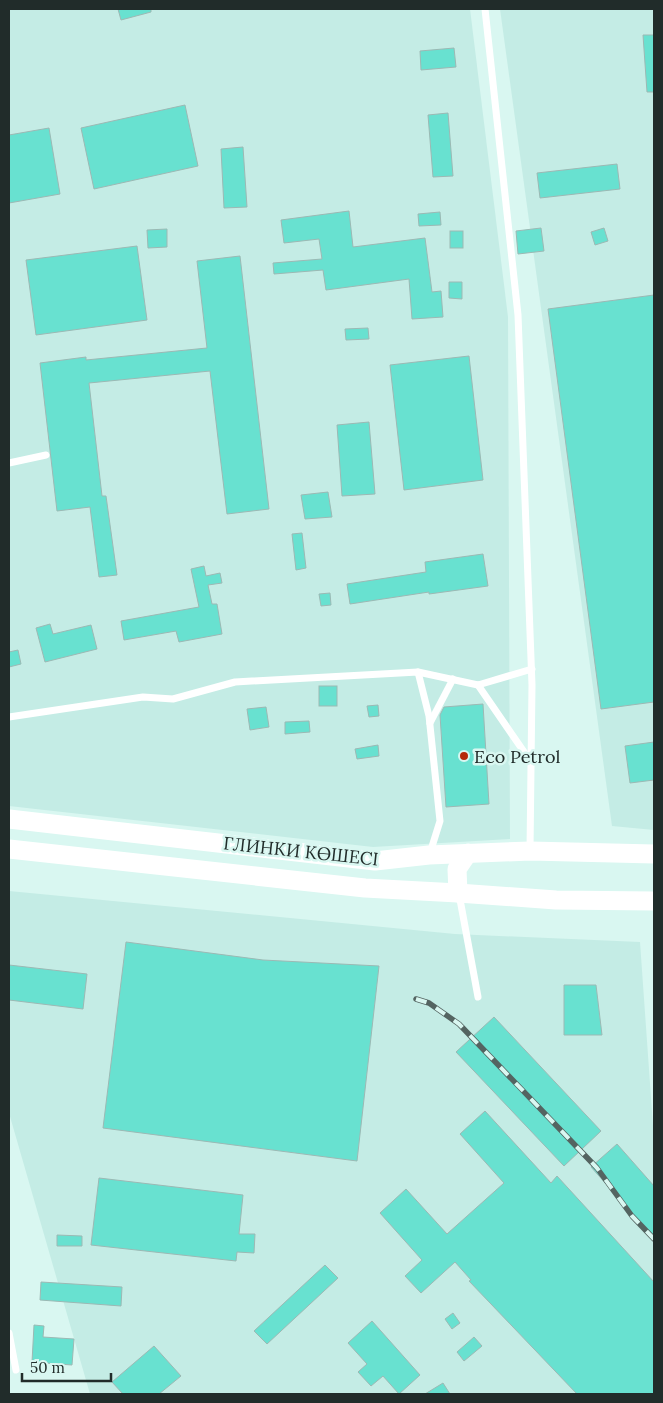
<svg xmlns="http://www.w3.org/2000/svg" width="663" height="1403" font-family="Lora,serif">
	<rect width="100%" height="100%" fill="#d9f7f1"/>
	<g fill="#c4ece5">
		<path d="M 9,9 L 470,9 L 508,317 L 510,839 L 373,847 L 9,806 Z"/>
		<path d="M 500,9 L 654,9 L 654,830 L 612,826 Z"/>
		<path d="M 9,891 L 455,934 L 640,942 L 654,1140 L 654,1394 L 90,1394 L 9,1113 Z"/>
	</g>
	<g fill="#68e1d0" stroke="#9cb9b4">
		<path d="M 118,9 L 151,9 L 151,12 L 121,20 Z"/>
		<path d="M 643,35 L 654,35 L 654,92 L 647,92 Z"/>
		<path d="M 454,48 L 456,67 L 421,70 L 420,51 Z"/>
		<path d="M 185,105 L 198,166 L 94,189 L 81,128 Z"/>
		<path d="M 448,113 L 453,176 L 433,177 L 428,115 Z"/>
		<path d="M 49,128 L 60,194 L 9,203 L 9,135 Z"/>
		<path d="M 243,147 L 247,207 L 224,208 L 221,149 Z"/>
		<path d="M 617,164 L 620,189 L 540,198 L 537,173 Z"/>
		<path d="M 349,211 L 353,247 L 425,238 L 432,292 L 441,291 L 443,317 L 412,319 L 409,279 L 326,290 L 323,270 L 274,274 L 273,263 L 322,259 L 319,239 L 284,243 L 281,220 Z"/>
		<path d="M 440,212 L 441,225 L 419,226 L 418,214 Z"/>
		<path d="M 541,228 L 544,251 L 518,254 L 516,231 Z"/>
		<path d="M 604,228 L 608,241 L 595,245 L 591,232 Z"/>
		<path d="M 167,229 L 167,247 L 148,248 L 147,230 Z"/>
		<rect x="450" y="231" width="13" height="17"/>
		<path d="M 137,246 L 147,320 L 36,335 L 26,260 Z"/>
		<path d="M 240,256 L 269,509 L 227,514 L 210,371 L 89,383 L 102,496 L 106,496 L 117,575 L 99,577 L 90,507 L 57,511 L 40,363 L 86,357 L 86,360 L 207,348 L 197,261 Z"/>
		<path d="M 449,282 L 462,282 L 462,299 L 449,298 Z"/>
		<path d="M 654,295 L 654,702 L 601,709 L 548,309 Z"/>
		<path d="M 368,328 L 369,339 L 346,340 L 345,329 Z"/>
		<path d="M 469,356 L 483,480 L 404,490 L 390,365 Z"/>
		<path d="M 369,422 L 375,494 L 342,496 L 337,425 Z"/>
		<path d="M 328,492 L 332,517 L 305,519 L 301,495 Z"/>
		<path d="M 302,533 L 306,568 L 296,570 L 292,534 Z"/>
		<path d="M 483,554 L 488,586 L 429,594 L 429,592 L 350,604 L 347,584 L 426,572 L 425,562 Z"/>
		<path d="M 204,566 L 206,576 L 220,573 L 222,583 L 208,585 L 212,604 L 217,604 L 222,634 L 179,642 L 176,631 L 124,640 L 121,621 L 199,607 L 191,569 Z"/>
		<path d="M 330,593 L 331,605 L 321,606 L 319,594 Z"/>
		<path d="M 50,624 L 53,634 L 91,625 L 97,649 L 45,662 L 36,628 Z"/>
		<path d="M 18,650 L 21,664 L 9,667 L 9,652 Z"/>
		<rect x="319" y="686" width="18" height="20"/>
		<path d="M 483,704 L 489,804 L 446,807 L 440,715 L 444,707 Z"/>
		<path d="M 378,705 L 379,716 L 369,717 L 367,706 Z"/>
		<path d="M 266,707 L 269,727 L 250,730 L 247,709 Z"/>
		<path d="M 309,721 L 310,732 L 285,734 L 285,722 Z"/>
		<path d="M 654,742 L 654,780 L 630,783 L 625,746 Z"/>
		<path d="M 378,745 L 379,756 L 357,759 L 355,749 Z"/>
		<path d="M 126,942 L 263,960 L 379,966 L 357,1161 L 103,1128 Z"/>
		<path d="M 9,965 L 87,974 L 83,1009 L 9,1000 Z"/>
		<path d="M 564,985 L 596,985 L 602,1035 L 564,1035 Z"/>
		<path d="M 494,1017 L 601,1131 L 564,1166 L 456,1052 Z"/>
		<path d="M 485,1111 L 551,1183 L 557,1176 L 654,1282 L 654,1394 L 577,1394 L 469,1281 L 471,1280 L 455,1262 L 421,1293 L 405,1276 L 422,1260 L 380,1213 L 406,1189 L 447,1234 L 504,1183 L 460,1134 Z"/>
		<path d="M 617,1144 L 654,1186 L 654,1238 L 591,1167 Z"/>
		<path d="M 99,1178 L 243,1195 L 239,1234 L 255,1234 L 254,1253 L 237,1252 L 236,1261 L 91,1245 Z"/>
		<path d="M 57,1235 L 82,1236 L 82,1246 L 57,1246 Z"/>
		<path d="M 325,1265 L 338,1278 L 267,1344 L 254,1331 Z"/>
		<path d="M 41,1282 L 122,1287 L 121,1306 L 40,1300 Z"/>
		<path d="M 453,1313 L 460,1323 L 452,1329 L 445,1319 Z"/>
		<path d="M 372,1321 L 420,1375 L 399,1394 L 383,1376 L 371,1386 L 358,1372 L 367,1364 L 348,1343 Z"/>
		<path d="M 34,1325 L 44,1326 L 43,1337 L 74,1339 L 72,1365 L 32,1362 Z"/>
		<path d="M 474,1337 L 482,1346 L 464,1361 L 457,1352 Z"/>
		<path d="M 154,1346 L 181,1376 L 159,1394 L 123,1394 L 112,1382 Z"/>
		<path d="M 443,1383 L 450,1394 L 425,1394 Z"/>
	</g>
	<g fill="none" stroke-linecap="round" stroke-linejoin="round">
		<g stroke="#fff" stroke-width="7">
			<path d="M 485,9 L 518,315 L 532,685 L 530,850"/>
			<path d="M 9,463 L 46,455"/>
			<path d="M 418,672 L 429,716 L 440,821 L 430,853"/>
			<path d="M 478,685 L 531,762"/>
			<path d="M 9,717 L 143,697 L 173,699 L 235,682 L 418,672 L 478,685 L 532,669"/>
			<path d="M 430,723 L 453,679"/>
			<path d="M 459,894 L 478,997"/>
			<path d="M 9,1333 L 16,1370"/>
		</g>
		<g stroke="#fff" stroke-width="19">
			<path d="M 9,819 L 375,861 L 429,855 L 530,851 L 654,854"/>
			<path d="M 9,849 L 365,888 L 458,893 L 556,900 L 654,901"/>
			<path d="M 458,893 L 457,869 L 468,853"/>
		</g>
		<g stroke="#546461" stroke-width="5.5">
			<path id="rail" d="M 416,999 L 429,1003 L 459,1024 L 597,1168 L 632,1216 L 654,1239"/>
		</g>
		<use href="#rail" stroke="#d9f7f1" stroke-width="4" stroke-dasharray="11" stroke-linecap="butt"/>
	</g>
	<circle fill="#b52909" stroke="#d9f7f1" stroke-width="2" cx="464" cy="756" r="5"/>
	<g text-anchor="middle" dominant-baseline="central" stroke-width="5" stroke-linejoin="round" paint-order="stroke">
		<g font-size="18" fill="#212c2a" stroke="#d9f7f1" text-anchor="start">
			<text x="474" y="756">Eco Petrol</text>
		</g>
		<g font-size="18" fill="#212c2a" stroke="#d9f7f1">
			<text transform="translate(301 851) rotate(6)">ГЛИНКИ КӨШЕСІ</text>
		</g>
	</g>
	<rect width="663" height="1403" fill="none" stroke="#212c2a" stroke-width="20"/>
	<path d="M22 1373v8h89v-8" fill="none" stroke="#212c2a" stroke-width="2.5"/>
	<text x="30" y="1373" font-size="15" fill="#212c2a" stroke="#d9f7f1" stroke-width="4" paint-order="stroke">50 m</text>
</svg>
